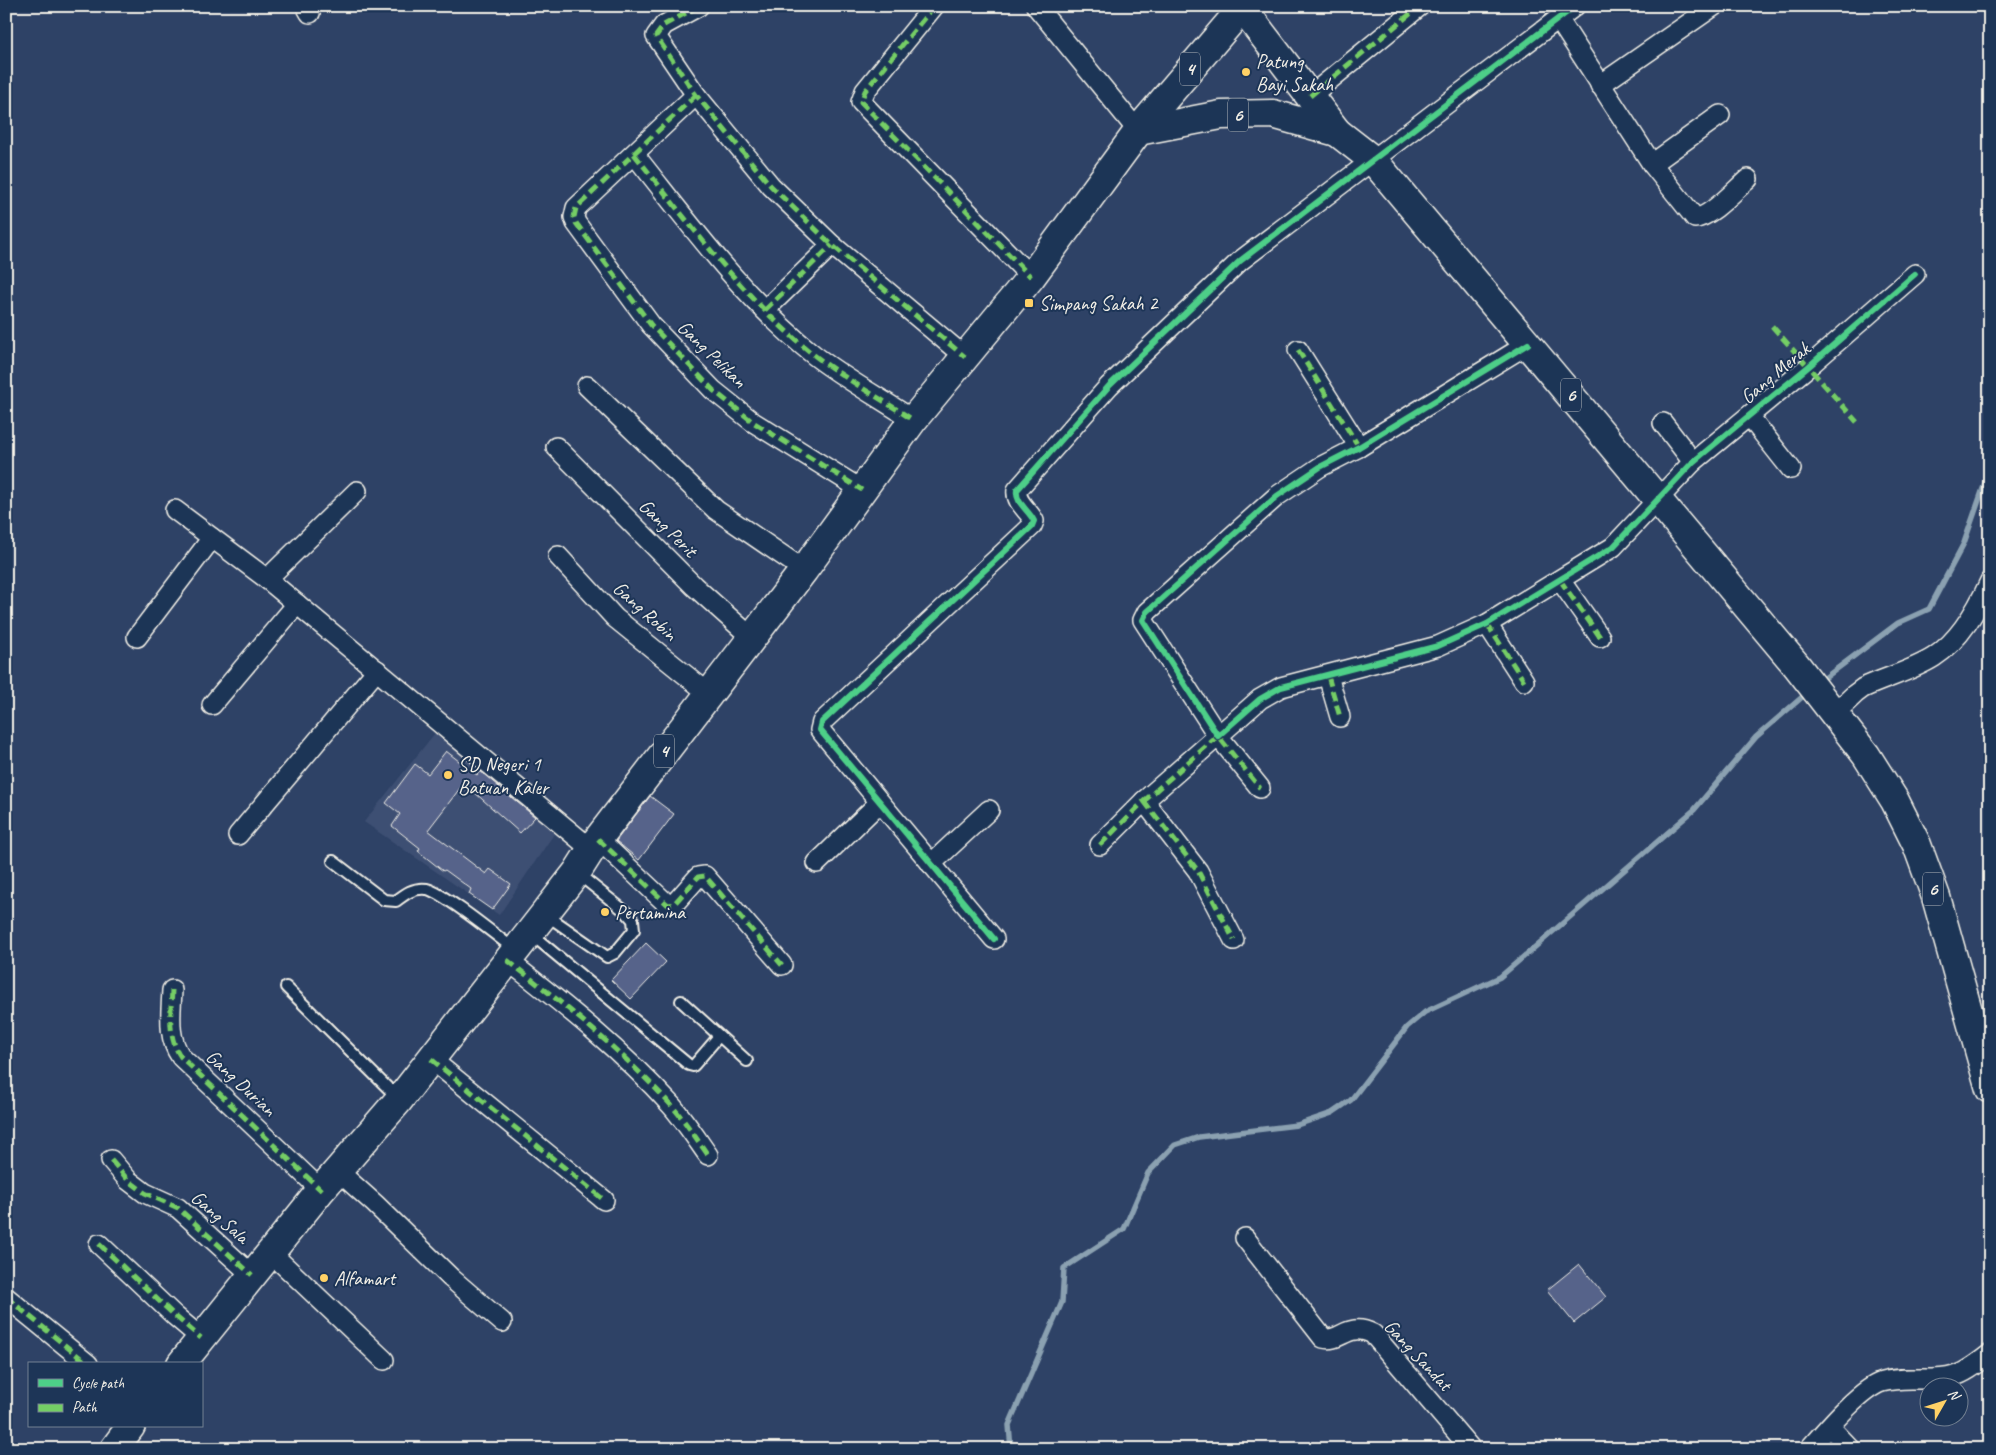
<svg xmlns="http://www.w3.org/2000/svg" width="1996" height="1455" font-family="Caveat,sans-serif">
	<rect width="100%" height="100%" fill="#2e4266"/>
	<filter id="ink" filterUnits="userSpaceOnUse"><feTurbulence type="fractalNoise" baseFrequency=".02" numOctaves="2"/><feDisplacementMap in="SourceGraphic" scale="10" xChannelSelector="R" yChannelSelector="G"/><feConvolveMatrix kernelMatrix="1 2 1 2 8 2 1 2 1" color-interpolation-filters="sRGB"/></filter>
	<g filter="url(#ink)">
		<path fill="#3e4f73" d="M 439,728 L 558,828 L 499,915 L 364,822 Z"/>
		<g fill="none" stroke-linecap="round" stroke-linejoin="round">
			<g stroke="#8ba1b1" stroke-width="5.5">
				<path d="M 1818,683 L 1898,623 L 1929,609 L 1964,543 L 1985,483 L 1990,452"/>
				<path d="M 1011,1449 L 1009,1425 L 1062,1302 L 1064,1268 L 1124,1229 L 1148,1173 L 1175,1145 L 1199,1137 L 1297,1125 L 1332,1113 L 1351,1100 L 1407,1027 L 1425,1012 L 1500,977 L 1694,810 L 1756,737 L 1808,692"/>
			</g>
		</g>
		<g fill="#57648a" stroke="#f4f1e8">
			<path d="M 446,751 L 477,775 L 480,771 L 535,817 L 520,833 L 464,783 L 428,830 L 486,874 L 490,869 L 511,884 L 492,910 L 469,894 L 471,889 L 445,870 L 443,871 L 418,851 L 420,848 L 392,826 L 400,814 L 386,803 L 415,764 L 428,774 Z"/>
			<path d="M 650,796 L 674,814 L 639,860 L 616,841 Z"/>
			<path d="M 646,943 L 666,962 L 631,999 L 611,980 Z"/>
			<path d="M 1579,1264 L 1606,1297 L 1574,1323 L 1547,1290 Z"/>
		</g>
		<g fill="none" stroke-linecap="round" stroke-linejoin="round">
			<g stroke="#f4f1e8" stroke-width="14">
				<g id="lane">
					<path d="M 333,861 L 384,900 L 396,901 C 405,894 414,887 427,889 C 444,893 498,937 514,949"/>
					<path d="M 545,914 L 607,957 L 615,953 L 634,930 L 633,920 L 626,912 L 577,873"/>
					<path d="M 531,934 L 689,1065 L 693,1066 L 695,1064 L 719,1036"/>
					<path d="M 286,987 L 399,1099"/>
					<path d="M 681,1001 L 747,1061"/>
				</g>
			</g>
			<g stroke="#f4f1e8" stroke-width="22">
				<g id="street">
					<path d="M 306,6 L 310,13"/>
					<path d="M 699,6 L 664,25 L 656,36 L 696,95 L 771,186 L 832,245 L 965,357"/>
					<path d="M 934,6 L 865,91 L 861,102 L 1031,277"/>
					<path d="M 1036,6 L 1138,131"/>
					<path d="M 1559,20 L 1652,164 L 1695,218 C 1710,218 1736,189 1748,179"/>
					<path d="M 1600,85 L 1714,6"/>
					<path d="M 696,95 L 576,208 L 574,217 L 576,223 L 651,325 L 713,390 L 753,422 L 862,490"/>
					<path d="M 1310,96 L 1420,6"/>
					<path d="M 634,154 C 690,224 744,299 814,355 C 845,379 880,398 913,420"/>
					<path d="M 1652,164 L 1720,115"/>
					<path d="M 765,310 L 832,245"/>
					<path d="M 1528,344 L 1359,447 L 1320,467 L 1277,496 L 1147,612 L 1143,620 L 1218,736 L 1260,699 L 1281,687 L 1438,646 L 1487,624 L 1613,547 L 1693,462 L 1808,367 L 1915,274"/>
					<path d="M 1298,350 L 1359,447"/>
					<path d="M 587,386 L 716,510 L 804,570"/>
					<path d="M 1749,416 L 1791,469"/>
					<path d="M 1663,423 L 1693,462"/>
					<path d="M 556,447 L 694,586 L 751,637"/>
					<path d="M 175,510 L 267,579 L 591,849"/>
					<path d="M 558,556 L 615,618 L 708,693"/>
					<path d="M 267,579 L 357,491"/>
					<path d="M 1560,580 L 1600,637"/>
					<path d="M 1487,624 L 1524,681"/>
					<path d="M 137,637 L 212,538"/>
					<path d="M 1328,676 L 1340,717"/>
					<path d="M 212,705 L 297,604"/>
					<path d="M 1835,713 L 1855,694 L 1863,688 C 1886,677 1912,671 1934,657 C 1960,640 1977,610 1990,581"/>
					<path d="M 1144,801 L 1198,871 L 1234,940"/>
					<path d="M 238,835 L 377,670"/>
					<path d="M 598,839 L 668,905 L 674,904 L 698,877 L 705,876 L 782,965"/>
					<path d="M 1100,845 L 1144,801 L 1218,736 L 1260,788"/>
					<path d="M 817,863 L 879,803"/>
					<path d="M 931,864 L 989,810"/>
					<path d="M 994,939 L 825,736 L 820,730 L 822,722 L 1032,526 L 1034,521 C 1029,510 1015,503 1017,490 L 1109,386 L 1240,261 L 1575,6"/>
					<path d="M 507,960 C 565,1005 622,1051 671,1105 C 685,1121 696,1138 708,1155"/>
					<path d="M 172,990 C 171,1014 167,1037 181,1057 L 321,1190"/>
					<path d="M 431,1059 L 604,1200"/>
					<path d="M 111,1160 L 128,1180 L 145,1193 L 178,1208 L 252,1275"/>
					<path d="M 338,1171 L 375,1204 L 451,1278 L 502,1322"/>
					<path d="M 1245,1238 L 1323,1338 C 1341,1343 1347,1321 1373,1334 L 1471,1449"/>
					<path d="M 99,1244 L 175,1316 L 201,1338"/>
					<path d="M 270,1252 L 384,1360"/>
					<path d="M 6,1297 L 88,1364"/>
					<path d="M 1830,1427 L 1851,1449"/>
					<path d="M 1809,1449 C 1825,1431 1860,1389 1882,1382 C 1905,1375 1931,1383 1954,1376 C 1966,1373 1979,1362 1990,1354"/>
				</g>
			</g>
			<g stroke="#f4f1e8" stroke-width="31">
				<g id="highway">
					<path d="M 1243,9 L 1337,132 L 1373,160 L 1797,666 L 1866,755 L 1895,801 L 1917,845 L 1936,897 L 1990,1089"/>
					<path d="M 1138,131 L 1221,115 L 1273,114 L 1337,132"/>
					<path d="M 181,1364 L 321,1190 L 399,1100 L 577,872 L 598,839 L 804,570 L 913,420 L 1031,277 L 1145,122 L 1244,6"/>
					<path d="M 114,1449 L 131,1426"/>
				</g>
			</g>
			<use href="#lane" stroke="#1d3557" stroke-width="10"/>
			<use href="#street" stroke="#1d3557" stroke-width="19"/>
			<use href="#highway" stroke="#1d3557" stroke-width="28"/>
			<g stroke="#74ce65" stroke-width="5" stroke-dasharray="10 5" stroke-linecap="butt">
				<path d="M 699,6 L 664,25 L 656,36 L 696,95 L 771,186 L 832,245 L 965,357"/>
				<path d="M 934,6 L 865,91 L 861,102 L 1031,277"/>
				<path d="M 696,95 L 576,208 L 574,217 L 576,223 L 651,325 L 713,390 L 753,422 L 862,490"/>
				<path d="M 1310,96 L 1420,6"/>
				<path d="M 634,154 C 690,224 744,299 814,355 C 845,379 880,398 913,420"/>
				<path d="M 765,310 L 832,245"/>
				<path d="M 1772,326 L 1857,422"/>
				<path d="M 1298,350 L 1359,447"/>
				<path d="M 1560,580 L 1600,637"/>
				<path d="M 1487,624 L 1524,681"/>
				<path d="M 1328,676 L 1340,717"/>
				<path d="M 1144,801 L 1198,871 L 1234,940"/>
				<path d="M 598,839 L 668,905 L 674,904 L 698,877 L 705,876 L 782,965"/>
				<path d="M 1100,845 L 1144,801 L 1218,736 L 1260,788"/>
				<path d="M 507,960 C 565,1005 622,1051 671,1105 C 685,1121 696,1138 708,1155"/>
				<path d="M 172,990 C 171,1014 167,1037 181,1057 L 321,1190"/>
				<path d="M 431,1059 L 604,1200"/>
				<path d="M 111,1160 L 128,1180 L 145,1193 L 178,1208 L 252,1275"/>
				<path d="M 99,1244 L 175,1316 L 201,1338"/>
				<path d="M 6,1297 L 88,1364"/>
			</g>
			<g stroke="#1d3557" stroke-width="9">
				<g id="cycleway">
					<path d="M 1528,344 L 1359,447 L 1320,467 L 1277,496 L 1147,612 L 1143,620 L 1218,736 L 1260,699 L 1281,687 L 1438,646 L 1487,624 L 1613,547 L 1693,462 L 1808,367 L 1915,274"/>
					<path d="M 994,939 L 825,736 L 820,730 L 822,722 L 1032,526 L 1034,521 C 1029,510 1015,503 1017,490 L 1109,386 L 1240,261 L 1575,6"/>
				</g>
			</g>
			<use href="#cycleway" stroke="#4dcf88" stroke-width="6"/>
		</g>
	</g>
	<g fill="#ffd166" stroke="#1d3557" stroke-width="2">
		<circle cx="1246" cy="72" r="5"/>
		<rect x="1024" y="298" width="10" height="10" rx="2.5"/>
		<circle cx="448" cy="775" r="5"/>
		<circle cx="605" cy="912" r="5"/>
		<circle cx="324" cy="1278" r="5"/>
	</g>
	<g text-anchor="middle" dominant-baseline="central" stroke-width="4" stroke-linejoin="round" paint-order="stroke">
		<g fill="#1d3557" stroke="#b4b9bc" stroke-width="1">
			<rect x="1180" y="52.5" width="20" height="33" rx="4"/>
			<rect x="1228" y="98.5" width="20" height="33" rx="4"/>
			<rect x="1561" y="378.5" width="20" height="33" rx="4"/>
			<rect x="654" y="734.5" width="20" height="33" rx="4"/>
			<rect x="1923" y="872.5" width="20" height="33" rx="4"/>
		</g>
		<g font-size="19" font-weight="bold" fill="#f4f1e8">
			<text x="1190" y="69">4</text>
			<text x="1238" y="115">6</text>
			<text x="1571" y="395">6</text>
			<text x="664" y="751">4</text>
			<text x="1933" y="889">6</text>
		</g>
		<g font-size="20" fill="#f4f1e8" stroke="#1d3557" text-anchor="start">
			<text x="1256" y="61">Patung<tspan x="1256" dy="23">Bayi Sakah</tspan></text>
			<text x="1039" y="303">Simpang Sakah 2</text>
			<text x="458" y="764">SD Negeri 1<tspan x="458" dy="23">Batuan Kaler</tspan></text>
			<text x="615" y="912">Pertamina</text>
			<text x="334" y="1278">Alfamart</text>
		</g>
		<g font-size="20" fill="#f4f1e8" stroke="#1d3557">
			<text transform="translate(712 354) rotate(44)">Gang Pelikan</text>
			<text transform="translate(1775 373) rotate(-40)">Gang Merak</text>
			<text transform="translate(668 528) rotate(45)">Gang Perit</text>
			<text transform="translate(645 611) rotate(42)">Gang Robin</text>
			<text transform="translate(241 1083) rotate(43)">Gang Durian</text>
			<text transform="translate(220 1217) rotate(41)">Gang Sala</text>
			<text transform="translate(1418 1355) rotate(47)">Gang Sandat</text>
		</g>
	</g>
	<rect width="1996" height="1455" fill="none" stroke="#1d3557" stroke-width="25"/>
	<rect x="12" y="12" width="1971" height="1430" fill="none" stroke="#f4f1e8" stroke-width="2" filter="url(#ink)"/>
	<rect x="28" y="1362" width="175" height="65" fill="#1d3557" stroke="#738091"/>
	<rect x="38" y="1379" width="25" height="8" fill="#4dcf88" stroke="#738091"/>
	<text x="72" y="1388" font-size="15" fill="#f4f1e8">Cycle path</text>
	<rect x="38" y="1404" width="25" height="8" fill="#74ce65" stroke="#738091"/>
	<text x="72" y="1412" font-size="15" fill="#f4f1e8">Path</text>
	<g transform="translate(1944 1402) rotate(51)"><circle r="24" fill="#1d3557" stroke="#738091"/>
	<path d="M0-4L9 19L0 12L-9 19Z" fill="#ffd166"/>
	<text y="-8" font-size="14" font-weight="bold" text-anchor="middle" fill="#f4f1e8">N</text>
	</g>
</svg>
